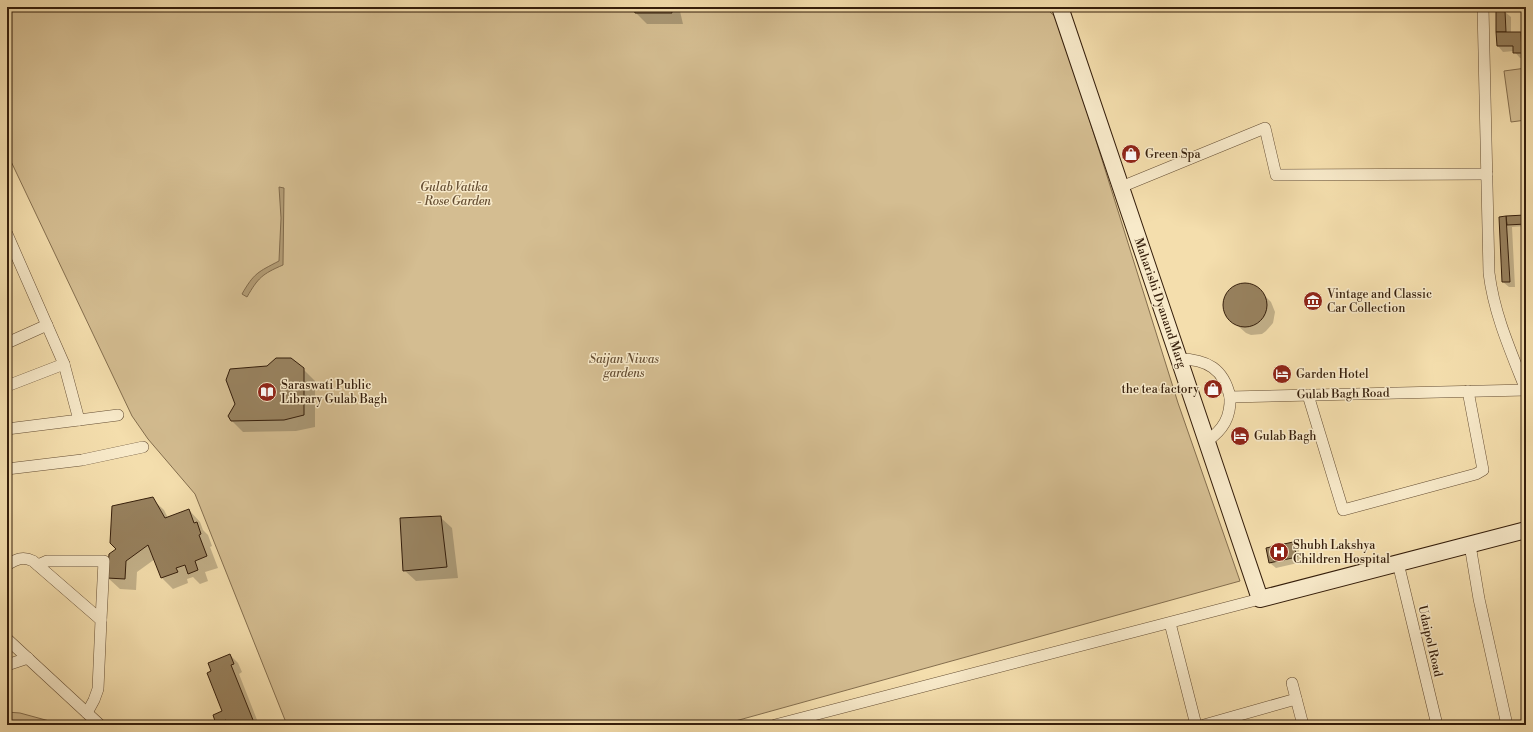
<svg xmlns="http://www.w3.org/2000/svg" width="1533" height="732" font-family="'Libre Bodoni',serif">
	<rect width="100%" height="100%" fill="#f4dead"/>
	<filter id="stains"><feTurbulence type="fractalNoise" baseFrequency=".005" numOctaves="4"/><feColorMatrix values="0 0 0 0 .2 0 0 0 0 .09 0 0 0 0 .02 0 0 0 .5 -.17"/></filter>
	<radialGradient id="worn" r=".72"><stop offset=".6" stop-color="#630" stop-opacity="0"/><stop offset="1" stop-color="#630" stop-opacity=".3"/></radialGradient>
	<g fill="#d4bd91" stroke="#846e4e">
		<path d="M 7,7 L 1049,7 L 1050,12 L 1058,19 L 1178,403 L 1240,581 L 721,725 L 287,725 L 195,494 L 148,439 L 132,416 L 7,153 Z"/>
		<path d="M 1526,68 L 1526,120 L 1511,122 L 1504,71 Z"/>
		<path d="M 7,712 L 20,713 L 64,725 L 7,725 Z"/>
	</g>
	<path fill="#b39d76" stroke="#816a4b" d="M 279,187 L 284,188 L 283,265 C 262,274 258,278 247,297 L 242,294 C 254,273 258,272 279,261 L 281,218 Z"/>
	<g fill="#0003">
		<path d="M 634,7 L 679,7 L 683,24 L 647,24 L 636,13 Z"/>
		<path d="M 1497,12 L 1505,12 L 1511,17 L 1511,33 L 1521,33 L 1526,38 L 1526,58 L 1520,58 L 1514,51 L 1503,52 L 1498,46 Z"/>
		<path d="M 1525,216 L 1526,226 L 1512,227 L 1515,287 L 1509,287 L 1503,282 L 1500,217 Z"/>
		<path d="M 1248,285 L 1258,289 L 1271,302 L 1275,312 L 1273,323 L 1266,331 L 1262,334 L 1251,335 L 1246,333 L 1228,317 L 1224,307 L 1226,297 L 1233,288 L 1237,286 Z"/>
		<path d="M 268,366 L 303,369 L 315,381 L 315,427 L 296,431 L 243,432 L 232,421 Z"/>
		<path d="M 152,499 L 164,510 L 168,518 L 189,510 L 200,522 L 203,530 L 208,535 L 212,546 L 210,547 L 218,568 L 205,572 L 208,581 L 200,584 L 193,577 L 187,579 L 188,583 L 173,589 L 162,578 L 155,559 L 137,572 L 136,590 L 120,589 L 108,578 L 118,550 Z"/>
		<path d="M 440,517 L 452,528 L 458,578 L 416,581 L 404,570 Z"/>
		<path d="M 1293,543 L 1298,548 L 1302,562 L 1276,568 L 1270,563 L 1267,549 Z"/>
		<path d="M 230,655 L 238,663 L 242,672 L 239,674 L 259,725 L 218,725 L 217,724 L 223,712 L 212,671 Z"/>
	</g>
	<g fill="#98825f" stroke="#351e0b">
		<path d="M 633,7 L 671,7 L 672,13 L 635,13 Z"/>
		<path d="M 1496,11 L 1505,11 L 1506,32 L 1496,32 Z"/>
		<path d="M 1496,32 L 1521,32 L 1522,53 L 1513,53 L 1513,46 L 1497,46 Z"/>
		<path d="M 1525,215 L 1526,224 L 1507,225 L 1506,216 Z"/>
		<path d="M 1506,216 L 1510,282 L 1502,282 L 1499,217 Z"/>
		<circle cx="1245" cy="305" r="22"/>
		<path d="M 276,358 L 291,358 L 304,368 L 304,415 L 284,420 L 231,421 L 228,416 L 235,404 L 226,380 L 230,369 L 267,366 Z"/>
		<path d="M 153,497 L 165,518 L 189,509 L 194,523 L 197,522 L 201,534 L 199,535 L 207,556 L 195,561 L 198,570 L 188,574 L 185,565 L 176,568 L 178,572 L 161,578 L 148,545 L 126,561 L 125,579 L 107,578 L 109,554 L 116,549 L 110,543 L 112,506 Z"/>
		<path d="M 441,516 L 447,567 L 403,571 L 400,518 Z"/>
		<path d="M 1293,542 L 1297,557 L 1269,563 L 1266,548 Z"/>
		<path d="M 230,654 L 234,664 L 231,665 L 255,725 L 228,725 L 226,720 L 216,724 L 213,715 L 222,711 L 207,673 L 211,671 L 208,663 Z"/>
	</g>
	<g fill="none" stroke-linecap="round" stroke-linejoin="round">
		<g stroke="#654e34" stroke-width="12">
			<g id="minor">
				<path d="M 1121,187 L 1265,128 L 1276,175 L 1487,174"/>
				<path d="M 7,234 L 64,364 L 79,420 L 7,429"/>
				<path d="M 7,343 L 47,325"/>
				<path d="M 1179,359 C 1207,359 1224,369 1230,397 L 1526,390 C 1511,352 1494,314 1489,273 L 1483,7"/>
				<path d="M 7,386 L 64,364"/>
				<path d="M 1308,395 L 1343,510 L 1476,474 L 1483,470 L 1468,391"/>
				<path d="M 79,420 L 118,415"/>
				<path d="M 1207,441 C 1223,430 1231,417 1230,397"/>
				<path d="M 7,469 L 82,460 L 143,447"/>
				<path d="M 1470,545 L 1479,599 L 1507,725"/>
				<path d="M 1398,563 L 1437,725"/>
				<path d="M 7,565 C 16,559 23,556 33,561 L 101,620 L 98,689 L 94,700 L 87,713"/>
				<path d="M 38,565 L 47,561 L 104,561 L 101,620"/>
				<path d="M 1170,623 L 1196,725"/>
				<path d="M 7,639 L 100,725"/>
				<path d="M 7,665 L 28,658"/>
				<path d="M 1292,683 L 1303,725"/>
				<path d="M 775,725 L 1260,599"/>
				<path d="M 1204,725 L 1296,699"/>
			</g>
		</g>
		<g stroke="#351e0b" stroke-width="18">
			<path id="secondary" d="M 1060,7 L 1260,599 L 1526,530"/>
		</g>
		<use href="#minor" stroke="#f8eaca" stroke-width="11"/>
		<use href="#secondary" stroke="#f8eaca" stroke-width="16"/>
	</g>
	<defs>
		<g id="shop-disc" transform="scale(1)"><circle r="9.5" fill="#8f2418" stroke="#f8eaca"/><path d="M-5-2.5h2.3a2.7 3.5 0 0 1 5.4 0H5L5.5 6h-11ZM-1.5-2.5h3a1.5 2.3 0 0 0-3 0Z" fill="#fff"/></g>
		<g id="museum-disc" transform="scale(1)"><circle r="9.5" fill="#8f2418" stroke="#f8eaca"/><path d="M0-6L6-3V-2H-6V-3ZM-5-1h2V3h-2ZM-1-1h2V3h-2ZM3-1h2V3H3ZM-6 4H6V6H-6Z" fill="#fff"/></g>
		<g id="hotel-disc" transform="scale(1)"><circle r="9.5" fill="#8f2418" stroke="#f8eaca"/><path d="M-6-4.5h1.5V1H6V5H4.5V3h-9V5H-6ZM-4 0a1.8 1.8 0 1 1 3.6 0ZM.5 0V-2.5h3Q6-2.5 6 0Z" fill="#fff"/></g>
		<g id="library-disc" transform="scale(1)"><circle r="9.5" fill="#8f2418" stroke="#f8eaca"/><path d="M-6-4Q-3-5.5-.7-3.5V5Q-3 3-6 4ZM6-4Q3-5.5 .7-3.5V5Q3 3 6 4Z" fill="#fff"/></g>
		<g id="hospital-disc" transform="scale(1)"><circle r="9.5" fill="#8f2418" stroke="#f8eaca"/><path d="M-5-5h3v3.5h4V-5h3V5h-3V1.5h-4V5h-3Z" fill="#fff"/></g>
	</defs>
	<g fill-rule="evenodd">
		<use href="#shop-disc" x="1131" y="154"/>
		<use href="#museum-disc" x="1313" y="301"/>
		<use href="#hotel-disc" x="1282" y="374"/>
		<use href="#shop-disc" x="1213" y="389"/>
		<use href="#library-disc" x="267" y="392"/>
		<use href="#hotel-disc" x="1240" y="436"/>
		<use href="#hospital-disc" x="1279" y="552"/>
	</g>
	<g text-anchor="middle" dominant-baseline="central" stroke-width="3" stroke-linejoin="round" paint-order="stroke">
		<g font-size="12" fill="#351e0b" stroke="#f8eaca" text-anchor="start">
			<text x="1145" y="154">Green Spa</text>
			<text x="1327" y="294">Vintage and Classic<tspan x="1327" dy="14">Car Collection</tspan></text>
			<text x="1296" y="374">Garden Hotel</text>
			<text x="281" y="385">Saraswati Public<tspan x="281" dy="14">Library Gulab Bagh</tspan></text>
			<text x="1199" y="389" text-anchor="end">the tea factory</text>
			<text x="1254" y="436">Gulab Bagh</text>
			<text x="1293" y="545">Shubh Lakshya<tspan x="1293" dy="14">Children Hospital</tspan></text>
		</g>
		<g font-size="12" font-style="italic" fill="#654e33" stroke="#f8eaca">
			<text x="454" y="187">Gulab Vatika<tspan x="454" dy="14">- Rose Garden</tspan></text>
			<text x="624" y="359">Saijan Niwas<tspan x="624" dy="14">gardens</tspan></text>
		</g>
		<g font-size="12" fill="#351e0b" stroke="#f8eaca">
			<text transform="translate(1160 303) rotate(71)">Maharishi Dyanand Marg</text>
			<text transform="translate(1343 394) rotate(-1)">Gulab Bagh Road</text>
			<text transform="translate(1430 641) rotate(77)">Udaipol Road</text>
		</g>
	</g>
	<rect width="1533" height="732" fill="none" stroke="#f4dead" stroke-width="24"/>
	<rect x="8" y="8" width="1517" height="716" fill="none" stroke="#351e0b" stroke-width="2"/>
	<rect x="12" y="12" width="1509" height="708" fill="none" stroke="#351e0b"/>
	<rect width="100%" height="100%" filter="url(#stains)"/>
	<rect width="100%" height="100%" fill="url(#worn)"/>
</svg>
